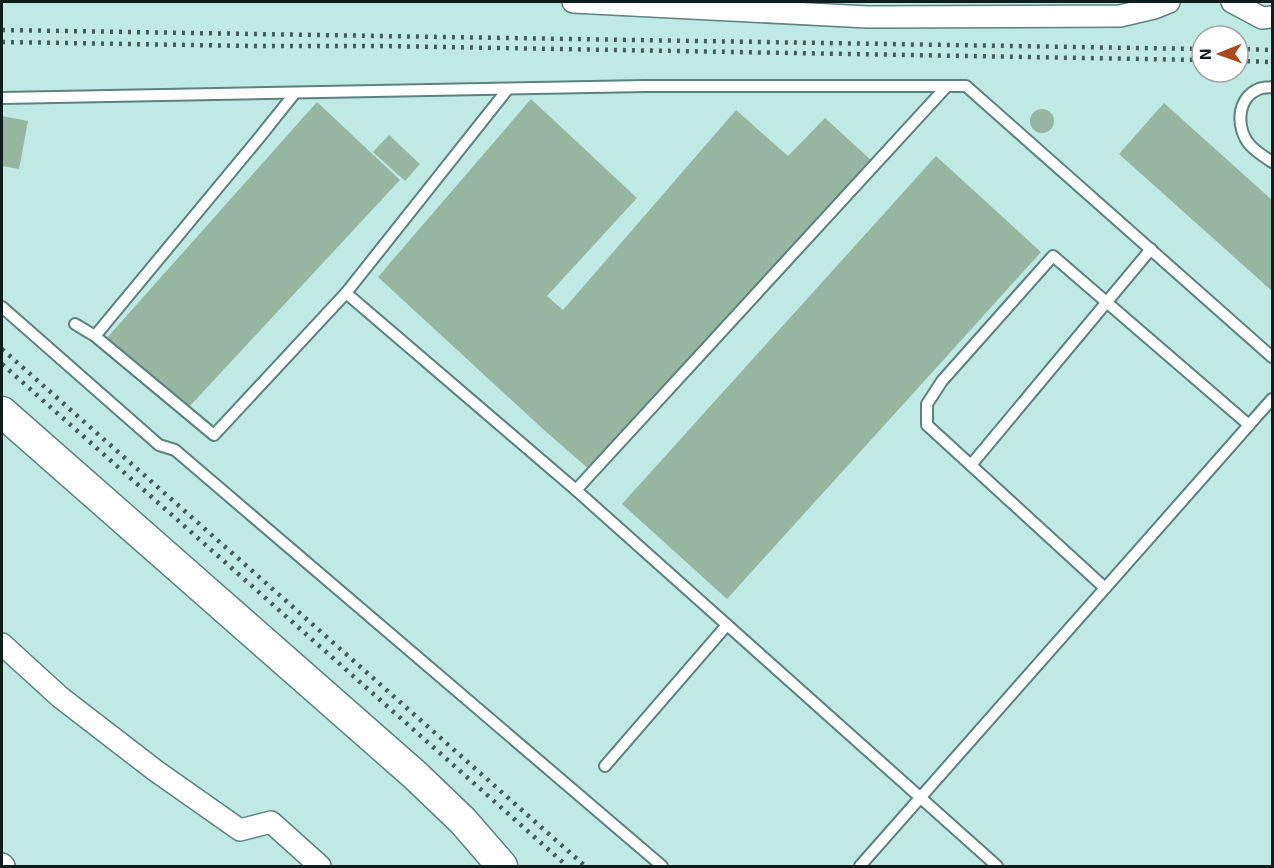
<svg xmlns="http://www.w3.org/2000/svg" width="1274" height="868" font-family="'Exo 2',sans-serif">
	<rect width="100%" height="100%" fill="#c0e9e4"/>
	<g fill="#97b6a2">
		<path d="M 531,99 L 637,198 L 547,296 L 563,310 L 736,110 L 788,156 L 825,118 L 871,160 L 591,471 L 544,430 L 378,277 Z"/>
		<path d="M 317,102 L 400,180 L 188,408 L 105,340 Z"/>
		<path d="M 1164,103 L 1272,200 L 1272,291 L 1119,154 Z"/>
		<circle cx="1042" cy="121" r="12"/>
		<path d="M 2,116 L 28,121 L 19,169 L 2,166 Z"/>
		<path d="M 389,135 L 420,164 L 405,181 L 373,152 Z"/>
		<path d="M 936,156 L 1041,252 L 727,599 L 622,504 Z"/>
	</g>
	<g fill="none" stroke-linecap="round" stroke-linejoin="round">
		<g stroke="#5b827d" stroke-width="14">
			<g id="lane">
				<path d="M 1272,87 C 1268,88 1263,87 1259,89 C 1236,98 1236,129 1250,145 C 1256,152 1265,157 1272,162"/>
				<path d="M 2,98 L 645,86 L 947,86"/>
				<path d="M 346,293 L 576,490 L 997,866"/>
				<path d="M 2,307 L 159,445 L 175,450 L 662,866"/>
				<path d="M 75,324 L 95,336 L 214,435 L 346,293 L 507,90"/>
				<path d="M 95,336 L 259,138 L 295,93"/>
				<path d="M 971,465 L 1151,249"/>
				<path d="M 576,490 L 947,86 L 966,86 L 1272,357"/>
				<path d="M 1105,588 L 927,425 L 927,404 L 942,381 L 1053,256 L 1249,425"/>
				<path d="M 605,766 L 727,625"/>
				<path d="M 860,866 L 1272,399"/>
			</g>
		</g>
		<g stroke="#5b827d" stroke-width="24">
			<g id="street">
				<path d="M 573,2 L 868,17 L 1120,16 L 1154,8 L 1169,2"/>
				<path d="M 1232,2 L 1262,18 L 1272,17"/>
				<path d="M 2,644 L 60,697 L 156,771 L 240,830 L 271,822 L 320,866"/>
				<path d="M 2,864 L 4,866"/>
			</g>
		</g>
		<g stroke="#5b827d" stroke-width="33">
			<path id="secondary" d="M 2,412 L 415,775 L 463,821 L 502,866"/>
		</g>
		<use href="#lane" stroke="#fff" stroke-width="10"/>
		<use href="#street" stroke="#fff" stroke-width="21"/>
		<use href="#secondary" stroke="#fff" stroke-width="30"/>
		<g stroke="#445c59" stroke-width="4.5" stroke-dasharray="3 6" stroke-linecap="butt">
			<path d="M 2,30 L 1202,49"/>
			<path d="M 2,42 L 253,46 L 383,46 L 1202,60"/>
			<path d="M 1238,49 L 1272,50"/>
			<path d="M 1238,61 L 1272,62"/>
			<path d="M 2,349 L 585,866"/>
			<path d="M 2,364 L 567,866"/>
		</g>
	</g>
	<rect width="1274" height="868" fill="none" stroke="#0e1e1c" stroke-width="6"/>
	<g transform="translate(1220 54) rotate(269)"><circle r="28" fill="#ffffff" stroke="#9fa5a4" stroke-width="1.5"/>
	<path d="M0-4.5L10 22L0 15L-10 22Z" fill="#ad481d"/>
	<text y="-9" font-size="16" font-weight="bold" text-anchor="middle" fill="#0e1e1c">N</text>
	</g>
</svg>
